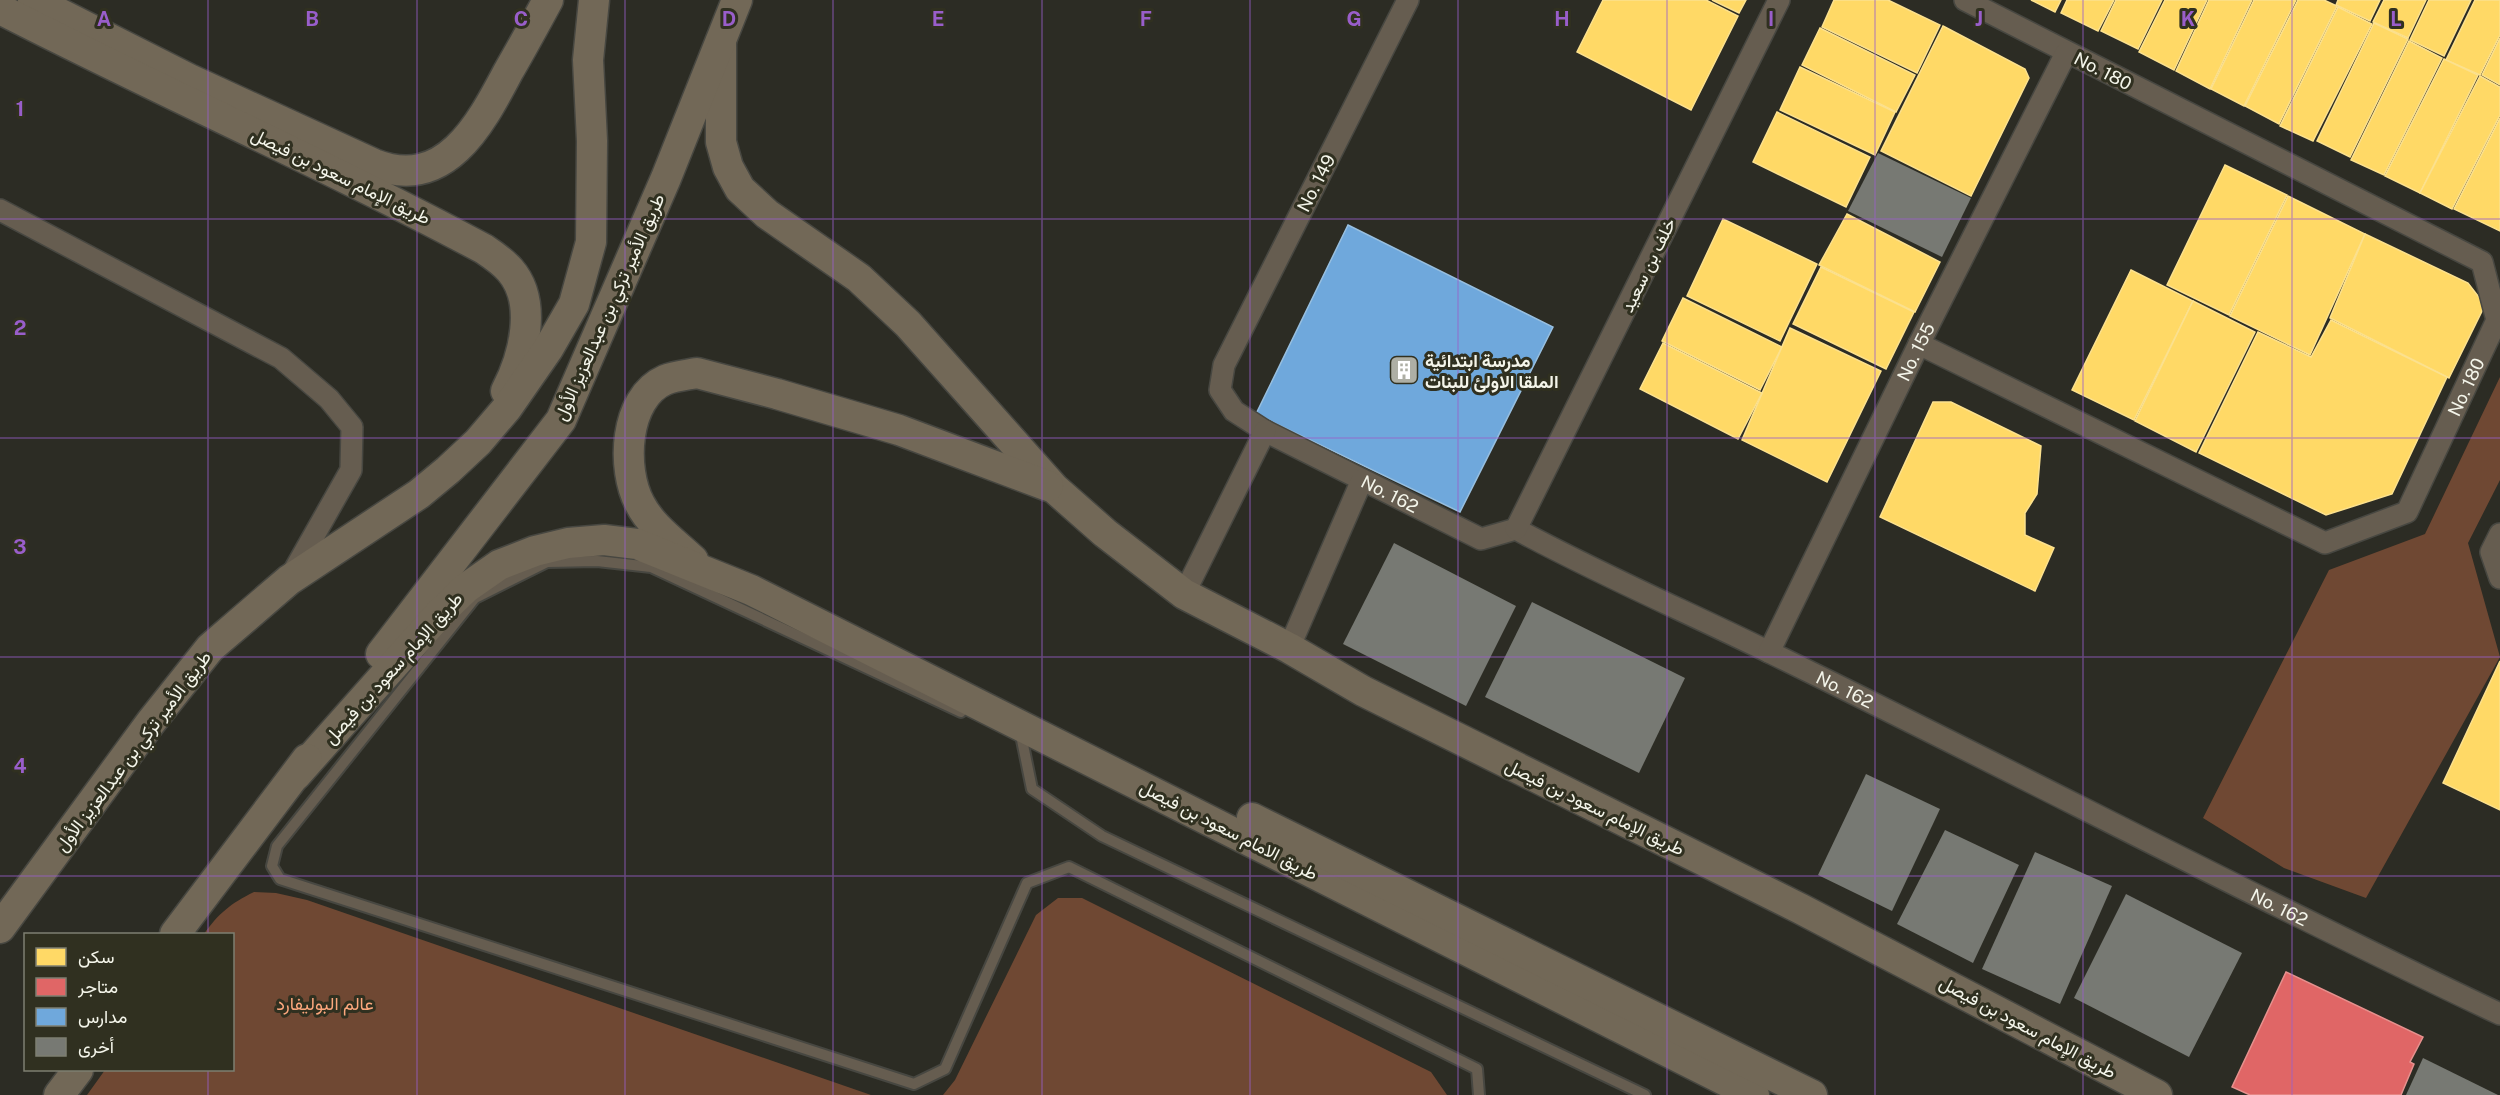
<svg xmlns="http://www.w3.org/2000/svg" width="2500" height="1095" font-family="'Public Sans',Vazirmatn,sans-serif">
	<rect width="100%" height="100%" fill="#2c2c24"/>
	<g fill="#6f4833">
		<path d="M 2500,377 L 2500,480 L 2468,543 L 2500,657 L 2366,898 L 2284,868 L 2203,818 L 2329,570 L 2425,534 Z"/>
		<path d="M 254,892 L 276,893 L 307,900 L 871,1095 L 87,1095 L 105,1070 L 232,1070 L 232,934 L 204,934 C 218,914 231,903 254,892 Z"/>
		<path d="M 1058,898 L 1082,898 L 1431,1072 L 1447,1095 L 943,1095 L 955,1080 L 1036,915 Z"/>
	</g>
	<g fill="#ffd966" stroke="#fce18e" stroke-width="1.5">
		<path d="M 1603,0 L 1706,0 L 1738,16 L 1691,110 L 1577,52 Z"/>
		<path d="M 1712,0 L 1746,0 L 1739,13 Z"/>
		<path d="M 1834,0 L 1888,0 L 1940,25 L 1917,73 L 1822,27 Z"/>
		<path d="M 2031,0 L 2061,0 L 2055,12 Z"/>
		<path d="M 2067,0 L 2114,0 L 2098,31 L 2061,13 Z"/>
		<path d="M 2116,0 L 2162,0 L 2138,49 L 2101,31 Z"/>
		<path d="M 2165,0 L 2207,0 L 2174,70 L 2139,52 Z"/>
		<path d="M 2209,0 L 2252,0 L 2210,89 L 2176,71 Z"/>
		<path d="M 2254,0 L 2296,0 L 2244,106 L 2211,89 Z"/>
		<path d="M 2298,0 L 2324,0 L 2337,6 L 2279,124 L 2245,106 Z"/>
		<path d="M 2338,0 L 2380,0 L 2370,21 L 2336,5 Z"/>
		<path d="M 2384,0 L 2426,0 L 2408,38 L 2373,22 Z"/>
		<path d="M 2429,0 L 2471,0 L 2444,56 L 2410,40 Z"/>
		<path d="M 2475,0 L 2500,0 L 2500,35 L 2480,75 L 2446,60 Z"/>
		<path d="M 2338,7 L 2372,24 L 2313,141 L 2280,126 Z"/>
		<path d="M 2374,23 L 2408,39 L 2350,157 L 2317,141 Z"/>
		<path d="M 1943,26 L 2025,69 L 2029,78 L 1971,196 L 1881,151 Z"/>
		<path d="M 1820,28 L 1915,75 L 1896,112 L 1802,65 Z"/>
		<path d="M 2500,38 L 2500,85 L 2482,75 Z"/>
		<path d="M 2409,41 L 2442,58 L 2384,175 L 2351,160 Z"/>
		<path d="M 2444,59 L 2478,75 L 2420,193 L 2385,176 Z"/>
		<path d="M 1800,67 L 1895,112 L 1875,155 L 1780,110 Z"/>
		<path d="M 2480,76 L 2500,87 L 2500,115 L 2452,209 L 2420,193 Z"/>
		<path d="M 1777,112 L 1870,157 L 1846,207 L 1753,162 Z"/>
		<path d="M 2500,118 L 2500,231 L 2454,209 Z"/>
		<path d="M 2225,165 L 2287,195 L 2229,315 L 2167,285 Z"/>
		<path d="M 2288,196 L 2365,234 L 2310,355 L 2230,316 Z"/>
		<path d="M 1847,214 L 1940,262 L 1915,312 L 1819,265 Z"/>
		<path d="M 1723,219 L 1817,264 L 1780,341 L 1687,296 Z"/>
		<path d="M 2365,234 L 2468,283 L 2485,305 L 2449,378 L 2330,318 Z"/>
		<path d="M 1821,267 L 1914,312 L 1886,369 L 1793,324 Z"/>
		<path d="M 2131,270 L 2193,301 L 2134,420 L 2072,390 Z"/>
		<path d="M 1683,298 L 1782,347 L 1760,390 L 1662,341 Z"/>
		<path d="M 2193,301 L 2255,332 L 2196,452 L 2135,421 Z"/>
		<path d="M 2331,320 L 2447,377 L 2392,494 L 2326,515 L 2199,453 L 2258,332 L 2311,357 Z"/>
		<path d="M 1790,328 L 1881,371 L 1827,482 L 1742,440 Z"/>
		<path d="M 1663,343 L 1762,393 L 1738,439 L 1640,389 Z"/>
		<path d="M 1933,402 L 1951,402 L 2041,446 L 2037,494 L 2025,513 L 2025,535 L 2054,548 L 2035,591 L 1880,517 Z"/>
		<path d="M 2500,661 L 2500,810 L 2443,783 Z"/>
	</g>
	<path fill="#e06666" stroke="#e6918e" stroke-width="1.5" d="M 2286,972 L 2423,1037 L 2410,1062 L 2414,1064 L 2401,1095 L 2250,1095 L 2232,1087 Z"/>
	<path fill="#6fa8dc" stroke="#97bfe0" stroke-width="1.5" d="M 1348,225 L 1553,327 L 1460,512 L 1256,414 Z"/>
	<g fill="#777973">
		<path d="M 1878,153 L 1971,198 L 1942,257 L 1848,211 Z"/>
		<path d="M 1394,543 L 1516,606 L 1466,706 L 1343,644 Z"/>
		<path d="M 1532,602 L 1685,678 L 1639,773 L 1485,697 Z"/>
		<path d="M 1866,774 L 1940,809 L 1892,911 L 1818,875 Z"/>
		<path d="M 1945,830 L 2019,865 L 1973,963 L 1897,924 Z"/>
		<path d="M 2035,852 L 2112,886 L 2060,1004 L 1982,969 Z"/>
		<path d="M 2126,894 L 2242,953 L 2189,1057 L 2074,998 Z"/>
		<path d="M 2423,1058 L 2498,1095 L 2406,1095 Z"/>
	</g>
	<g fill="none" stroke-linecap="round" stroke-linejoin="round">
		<g stroke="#474741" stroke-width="14">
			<g id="service">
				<path d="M 961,712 L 651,567 L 597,561 L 547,562 L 475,598 L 277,846 L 272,866 L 280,879 L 914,1084 L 945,1069 L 1027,883 L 1069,867 L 1477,1069 L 1479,1095"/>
				<path d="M 1022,740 L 1032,789 L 1102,836 L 1645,1095"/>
			</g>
		</g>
		<g stroke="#474741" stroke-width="24">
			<g id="minor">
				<path id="s1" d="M 1408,0 L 1224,365 L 1220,390 L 1234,411 L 1265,431 L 1481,539 L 1516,529 C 1599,574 1685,611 1769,652 C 2014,771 2254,898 2500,1014"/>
				<path d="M 0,210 L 281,358 L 329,399 L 352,427 L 351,470 L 291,576"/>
				<path id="s2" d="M 1919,344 L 2325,543 L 2407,512 L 2497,320 L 2482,262 L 1965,0"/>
				<path d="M 1516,529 L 1779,0"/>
				<path d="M 2500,534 L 2491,552 L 2500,578"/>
				<path d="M 1184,594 L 1265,431"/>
				<path d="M 1289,648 L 1362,480"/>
				<path id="s3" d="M 1769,652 L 1919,344 L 2066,53"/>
			</g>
		</g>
		<g stroke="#474741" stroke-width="33">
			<g id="secondary">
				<path d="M 33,0 L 189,79 L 374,164 C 445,192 480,125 508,72 C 522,48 535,24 548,0"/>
				<path d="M 0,9 C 160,91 325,164 484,249 C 493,255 503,262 510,270 C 538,302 524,357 506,391"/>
				<path d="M 721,41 L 721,142 L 728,167 L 740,189 L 767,214 L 859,278 L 908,324 L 1054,488 L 1105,533 L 1184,594 L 1289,648 L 1363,691 L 1801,909 L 2157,1095"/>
				<path d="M 693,560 C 675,543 651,526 640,504 C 621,469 624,398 665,380 C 675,376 687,375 697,373 L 777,394 L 899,430 L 1048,486"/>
				<path d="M 381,654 L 561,420 L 666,178 L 737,0"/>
				<path d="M 296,775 L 440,613 L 466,588 L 499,565 L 535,551 L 568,543 L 604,540 L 637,544 L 751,590 L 1754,1095"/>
				<path d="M 1252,818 L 1812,1095"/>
				<path d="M 0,928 L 151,722 L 210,648 L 289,580 L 419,494 L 448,470 L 478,442 L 507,408 L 548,349 L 574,304 L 591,242 L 592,141 L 588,60 L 594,0"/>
				<path d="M 175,934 L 307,759"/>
				<path d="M 59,1095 L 78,1070"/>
			</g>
		</g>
		<use href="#service" stroke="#665d50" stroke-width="10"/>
		<use href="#minor" stroke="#665d50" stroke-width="21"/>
		<use href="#secondary" stroke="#726857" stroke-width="30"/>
	</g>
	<path fill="none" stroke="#995eca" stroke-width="1.5" stroke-opacity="0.55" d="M 208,0 L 208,934M 417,0 L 417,1095M 625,0 L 625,1095M 833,0 L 833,1095M 1042,0 L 1042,1095M 1250,0 L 1250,1095M 1458,0 L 1458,1095M 1667,0 L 1667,1095M 1875,0 L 1875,1095M 2083,0 L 2083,1095M 2292,0 L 2292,1095M 0,219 L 2500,219M 0,438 L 2500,438M 0,657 L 2500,657M 0,876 L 2500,876M 208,1070 L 208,1095"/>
	<defs>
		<g id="building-square" transform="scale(1.5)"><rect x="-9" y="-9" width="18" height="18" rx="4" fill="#aeafa5" stroke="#303020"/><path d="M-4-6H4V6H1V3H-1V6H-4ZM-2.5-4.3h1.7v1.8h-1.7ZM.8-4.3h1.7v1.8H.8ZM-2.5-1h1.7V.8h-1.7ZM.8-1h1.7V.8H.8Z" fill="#fff"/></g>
	</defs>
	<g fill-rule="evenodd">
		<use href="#building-square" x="1404" y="370"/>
	</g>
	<g text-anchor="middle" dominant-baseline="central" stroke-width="6" stroke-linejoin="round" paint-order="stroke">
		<g font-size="18" fill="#f4f5ea" stroke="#303020">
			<text transform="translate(2103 71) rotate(27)">No. 180</text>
			<text transform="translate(341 176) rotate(26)">طريق الإمام سعود بن فيصل</text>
			<text transform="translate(1316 183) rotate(-63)">No. 149</text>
			<text transform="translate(1648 265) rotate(-64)">خلف بن سعيد</text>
			<text transform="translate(609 307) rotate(-66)">طريق الأمير تركي بن عبدالعزيز الأول</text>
			<text stroke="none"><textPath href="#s3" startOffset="334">No. 155</textPath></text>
			<text stroke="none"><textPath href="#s2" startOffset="678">No. 180</textPath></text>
			<text stroke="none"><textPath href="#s1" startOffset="636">No. 162</textPath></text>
			<text transform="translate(393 668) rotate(-48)">طريق الإمام سعود بن فيصل</text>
			<text stroke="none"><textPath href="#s1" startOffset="1140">No. 162</textPath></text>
			<text transform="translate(133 751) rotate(-53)">طريق الأمير تركي بن عبدالعزيز الأول</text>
			<text transform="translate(1595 807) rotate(26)">طريق الإمام سعود بن فيصل</text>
			<text transform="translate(1229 830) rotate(27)">طريق الامام سعود بن فيصل</text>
			<text stroke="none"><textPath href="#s1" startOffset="1626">No. 162</textPath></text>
			<text transform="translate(2028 1027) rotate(28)">طريق الإمام سعود بن فيصل</text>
		</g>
		<g font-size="18" font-weight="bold" fill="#f4f5ea" stroke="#303020" text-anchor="start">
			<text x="1425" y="360">مدرسة ابتدائية<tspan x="1425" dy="21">الملقا الاولئ للبنات</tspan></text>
		</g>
		<g font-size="18" fill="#fca77d" stroke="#303020">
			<text x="325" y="1003">عالم البوليفارد</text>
		</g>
	</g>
	<g font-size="20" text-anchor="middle" font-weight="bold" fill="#995eca" stroke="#303020" stroke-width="6" stroke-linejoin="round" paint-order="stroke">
		<text x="104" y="26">A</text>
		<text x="312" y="26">B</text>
		<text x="521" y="26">C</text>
		<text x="729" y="26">D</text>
		<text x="938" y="26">E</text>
		<text x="1146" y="26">F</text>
		<text x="1354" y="26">G</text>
		<text x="1562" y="26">H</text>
		<text x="1771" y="26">I</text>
		<text x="1979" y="26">J</text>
		<text x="2188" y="26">K</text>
		<text x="2396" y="26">L</text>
		<text x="20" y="116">1</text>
		<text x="20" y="335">2</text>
		<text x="20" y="554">3</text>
		<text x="20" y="773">4</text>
	</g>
	<rect x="24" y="933" width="210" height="138" fill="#303020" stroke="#7e7f71" stroke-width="1.5"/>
	<rect x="36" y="948" width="30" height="18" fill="#ffd966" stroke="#7e7f71" stroke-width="1.5"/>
	<text x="78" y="963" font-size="18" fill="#f4f5ea">سكن</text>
	<rect x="36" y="978" width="30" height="18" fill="#e06666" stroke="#7e7f71" stroke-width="1.5"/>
	<text x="78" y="993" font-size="18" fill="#f4f5ea">متاجر</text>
	<rect x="36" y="1008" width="30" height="18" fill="#6fa8dc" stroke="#7e7f71" stroke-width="1.5"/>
	<text x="78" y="1023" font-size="18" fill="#f4f5ea">مدارس</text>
	<rect x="36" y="1038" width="30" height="18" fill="#777973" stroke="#7e7f71" stroke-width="1.5"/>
	<text x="78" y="1053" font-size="18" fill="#f4f5ea">أخرى</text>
</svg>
